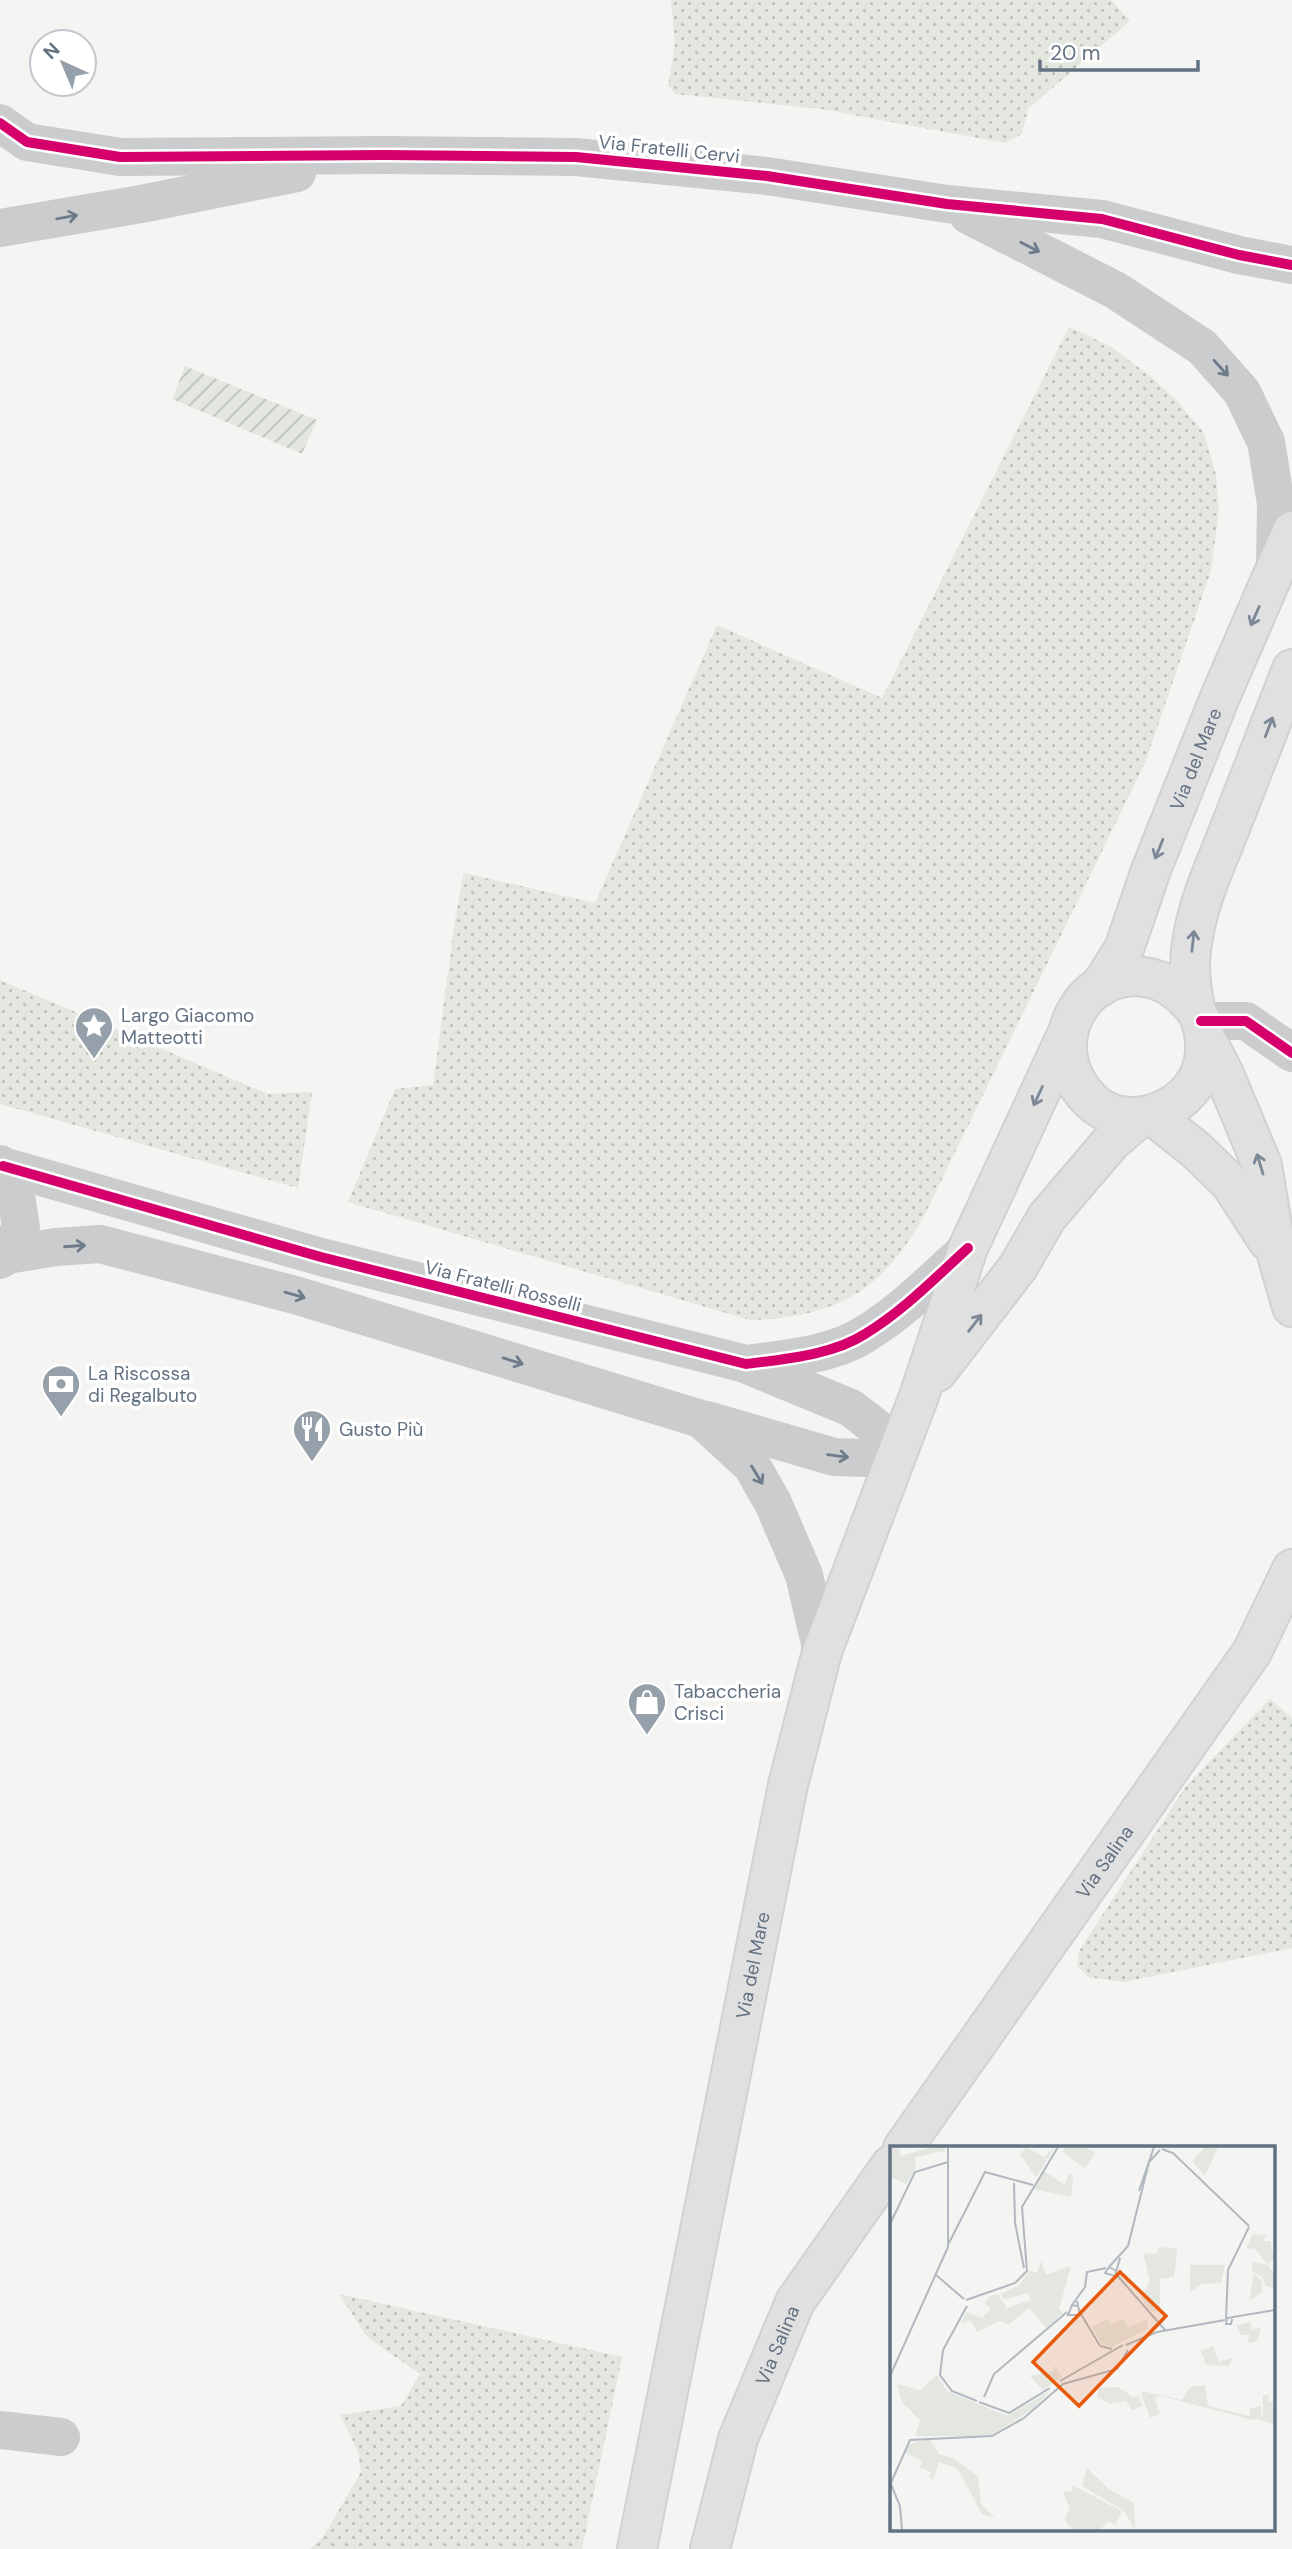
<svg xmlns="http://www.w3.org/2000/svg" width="1292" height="2549" font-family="'DM Sans',sans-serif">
	<defs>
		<pattern id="grass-dots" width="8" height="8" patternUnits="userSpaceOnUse" patternTransform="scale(1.75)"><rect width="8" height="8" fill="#e3e7e0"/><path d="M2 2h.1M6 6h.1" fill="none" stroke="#bcc0bb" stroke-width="1.8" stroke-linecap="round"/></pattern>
		<pattern id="garden-furrows" width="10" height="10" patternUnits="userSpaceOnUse" patternTransform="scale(1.75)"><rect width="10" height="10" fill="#e3e7e0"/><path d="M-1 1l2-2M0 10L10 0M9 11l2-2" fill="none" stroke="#bcc0bb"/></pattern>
	</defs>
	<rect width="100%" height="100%" fill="#f4f4f2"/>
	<g fill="url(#grass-dots)">
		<path d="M 671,0 L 1111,0 L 1130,21 L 1028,109 L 1022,134 L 1005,143 L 821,109 L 676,94 L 668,86 L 675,44 Z"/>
		<path d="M 1069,327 L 1110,346 L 1150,376 L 1177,401 L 1204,433 L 1216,475 L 1219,509 L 1211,571 L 1145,763 L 924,1216 C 881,1292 837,1317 750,1320 L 348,1202 L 395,1089 L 433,1085 L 455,920 L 464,873 L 595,903 L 717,625 L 882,698 Z"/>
		<path d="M 0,980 L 268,1094 L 312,1092 L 298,1188 L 0,1104 Z"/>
		<path d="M 1270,1699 L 1292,1718 L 1292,1948 L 1124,1982 L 1088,1977 L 1077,1965 L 1079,1951 L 1186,1786 Z"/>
		<path d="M 339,2294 L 622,2357 L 582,2549 L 310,2549 L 323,2537 L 361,2472 L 358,2451 L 340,2415 L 401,2406 L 420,2374 L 367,2337 Z"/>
	</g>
	<path fill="url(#garden-furrows)" d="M 185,366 L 317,420 L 302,454 L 172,399 Z"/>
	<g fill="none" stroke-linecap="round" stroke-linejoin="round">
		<g stroke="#d0d2d2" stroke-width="42">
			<g id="secondary">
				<path id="s1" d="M 1100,987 L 1124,949 L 1151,870 L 1220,697 L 1292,531"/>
				<path d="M 1195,1009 C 1185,998 1176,988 1162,982 C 1091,953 1033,1042 1090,1100 C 1122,1132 1179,1115 1198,1078 C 1207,1061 1207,1039 1201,1021 C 1199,1016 1196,1012 1195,1007 C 1192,994 1190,978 1190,964 C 1192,914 1212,874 1230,828 C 1251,775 1271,722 1292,669"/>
				<path d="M 1205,1037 L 1224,1074 L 1262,1165 L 1277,1255 L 1292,1307"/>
				<path d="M 1152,1115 L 1196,1150 L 1231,1184 L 1268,1241"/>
				<path d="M 937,1372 L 1018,1267 L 1047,1217 L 1111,1142 L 1140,1117"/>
				<path id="s2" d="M 903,2148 L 1252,1652 L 1292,1569"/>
				<path id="s3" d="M 637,2549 L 788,1785 L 822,1652 L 919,1396 L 968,1248 L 1067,1034"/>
				<path id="s4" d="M 710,2549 L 738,2439 L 795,2302 L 891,2165"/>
			</g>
		</g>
		<g stroke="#cbcccd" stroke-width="38">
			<path d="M 1201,1021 L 1246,1021 L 1292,1053"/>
			<path d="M 0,2430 L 61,2437"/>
		</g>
		<g stroke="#cbcccd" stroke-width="38">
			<path d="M 0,123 L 27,142 L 120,157 L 385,155 L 576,157 L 767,176 L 947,204 L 1102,219 L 1239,255 L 1292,265"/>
			<path d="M 968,215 L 1115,290 L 1202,347 L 1242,392 L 1266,442 L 1276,504 L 1275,569"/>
			<path d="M 0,228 L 141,204 L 297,173"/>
			<path d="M 0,1164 L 3,1166 L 17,1202 L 21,1227 L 7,1255 L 0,1260"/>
			<path d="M 3,1166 L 321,1257 L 746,1364 C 784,1359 833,1355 865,1334 C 903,1311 935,1278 968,1248"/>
			<path d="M 7,1255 L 56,1247 L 100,1244 L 295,1295 L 701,1419 L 752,1466 L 773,1503 L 804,1575 L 822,1652"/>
			<path d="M 747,1365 L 851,1408 L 878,1429 L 898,1451"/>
			<path d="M 707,1420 L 834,1457 L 866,1458 L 898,1451"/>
		</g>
		<use href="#secondary" stroke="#e0e0e0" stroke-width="38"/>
		<g stroke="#fff" stroke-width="15">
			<g id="cycleway">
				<path d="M 0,123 L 27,142 L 120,157 L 385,155 L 576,157 L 767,176 L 947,204 L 1102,219 L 1239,255 L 1292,265"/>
				<path d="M 1201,1021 L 1246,1021 L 1292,1053"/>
				<path d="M 3,1166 L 321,1257 L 746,1364 C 784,1359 833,1355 865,1334 C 903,1311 935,1278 968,1248"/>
			</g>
		</g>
		<use href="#cycleway" stroke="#d6006c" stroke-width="10"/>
	</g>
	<defs><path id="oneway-shaft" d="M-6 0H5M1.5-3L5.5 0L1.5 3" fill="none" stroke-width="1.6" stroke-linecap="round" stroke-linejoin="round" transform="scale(1.75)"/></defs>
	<g stroke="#6d7b8a">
		<use href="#oneway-shaft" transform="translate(67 217) rotate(-10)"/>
		<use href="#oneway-shaft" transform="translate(1030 247) rotate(27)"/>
		<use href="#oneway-shaft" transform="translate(1221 368) rotate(48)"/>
		<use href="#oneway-shaft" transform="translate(75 1246) rotate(-4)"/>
		<use href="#oneway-shaft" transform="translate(295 1295) rotate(16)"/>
		<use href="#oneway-shaft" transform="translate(513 1361) rotate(17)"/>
		<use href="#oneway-shaft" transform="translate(838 1456) rotate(7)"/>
		<use href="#oneway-shaft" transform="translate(757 1475) rotate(59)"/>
	</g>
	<g stroke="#7c8896">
		<use href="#oneway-shaft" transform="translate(1255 616) rotate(114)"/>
		<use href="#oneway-shaft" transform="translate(1269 727) rotate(-69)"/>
		<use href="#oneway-shaft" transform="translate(1159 849) rotate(112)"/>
		<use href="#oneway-shaft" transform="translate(1193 941) rotate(-84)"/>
		<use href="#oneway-shaft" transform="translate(1038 1096) rotate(115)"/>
		<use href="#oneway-shaft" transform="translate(1260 1164) rotate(-107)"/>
		<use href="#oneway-shaft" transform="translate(975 1323) rotate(-52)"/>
	</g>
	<defs>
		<g id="sight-pin" transform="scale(2.0125)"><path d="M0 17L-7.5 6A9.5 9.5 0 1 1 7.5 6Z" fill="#96a0aa" stroke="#fff"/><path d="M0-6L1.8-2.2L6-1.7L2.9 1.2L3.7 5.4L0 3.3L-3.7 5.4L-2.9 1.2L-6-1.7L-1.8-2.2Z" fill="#fff"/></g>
		<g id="bank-pin" transform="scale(2.0125)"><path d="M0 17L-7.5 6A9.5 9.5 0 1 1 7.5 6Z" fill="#96a0aa" stroke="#fff"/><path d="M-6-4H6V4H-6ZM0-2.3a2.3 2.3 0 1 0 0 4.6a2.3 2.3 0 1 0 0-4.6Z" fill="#fff"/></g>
		<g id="restaurant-pin" transform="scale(2.0125)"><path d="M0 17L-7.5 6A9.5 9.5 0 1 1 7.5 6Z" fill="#96a0aa" stroke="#fff"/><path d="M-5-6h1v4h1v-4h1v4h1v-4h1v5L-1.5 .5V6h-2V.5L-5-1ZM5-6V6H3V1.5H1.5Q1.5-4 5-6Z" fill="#fff"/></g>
		<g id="shop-pin" transform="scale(2.0125)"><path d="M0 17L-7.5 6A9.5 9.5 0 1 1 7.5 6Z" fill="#96a0aa" stroke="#fff"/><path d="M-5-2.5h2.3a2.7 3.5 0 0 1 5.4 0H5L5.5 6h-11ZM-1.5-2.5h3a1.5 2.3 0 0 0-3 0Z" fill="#fff"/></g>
	</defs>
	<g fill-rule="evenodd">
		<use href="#sight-pin" x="94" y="1026"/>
		<use href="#bank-pin" x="61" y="1384"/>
		<use href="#restaurant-pin" x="312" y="1429"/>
		<use href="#shop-pin" x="647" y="1702"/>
	</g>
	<g text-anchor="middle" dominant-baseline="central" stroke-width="7" stroke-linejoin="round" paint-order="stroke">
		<g font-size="19" fill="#637283" stroke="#fff">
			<text transform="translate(669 149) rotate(6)">Via Fratelli Cervi</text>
			<text stroke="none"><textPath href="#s1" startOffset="248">Via del Mare</textPath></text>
			<text transform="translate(503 1286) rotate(14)">Via Fratelli Rosselli</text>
			<text stroke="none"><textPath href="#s2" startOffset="350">Via Salina</textPath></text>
			<text stroke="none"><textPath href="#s3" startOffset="595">Via del Mare</textPath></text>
			<text stroke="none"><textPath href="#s4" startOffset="215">Via Salina</textPath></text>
		</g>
		<g font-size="19" fill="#637283" stroke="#fff" text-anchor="start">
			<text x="121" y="1015">Largo Giacomo<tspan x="121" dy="22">Matteotti</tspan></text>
			<text x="88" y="1373">La Riscossa<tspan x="88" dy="22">di Regalbuto</tspan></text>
			<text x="339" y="1429">Gusto Più</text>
			<text x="674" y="1691">Tabaccheria<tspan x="674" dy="22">Crisci</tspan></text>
		</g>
	</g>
	<g transform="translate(890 2146)">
		<rect width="385" height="385" fill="#f4f4f2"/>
		<path d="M 0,1 L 9,1 L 11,10 L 42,1 L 55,1 L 55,5 L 25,11 L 26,22 L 16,38 L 0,31 ZM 136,1 L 154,11 L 165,1 L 146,31 L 130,9 ZM 315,1 L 328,1 L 315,30 L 302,15 ZM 154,25 L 175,39 L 179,27 L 183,30 L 181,51 L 143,43 ZM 363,88 L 377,90 L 372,95 L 380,95 L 385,113 L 377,118 L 365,103 L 356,102 ZM 268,101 L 287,102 L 286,118 L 284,131 L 270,133 L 270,165 L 262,166 L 251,152 L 260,135 L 253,107 L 267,108 ZM 151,115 L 156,129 L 181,120 L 169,163 L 173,166 L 156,182 L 139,162 L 118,179 L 110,175 L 87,186 L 81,175 L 71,177 L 77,166 L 92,172 L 101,163 L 95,157 L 100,150 L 108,148 L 117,162 L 141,154 L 137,147 L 114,154 L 111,148 L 129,139 L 140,124 L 147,127 ZM 363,116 L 378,119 L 385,129 L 385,142 L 376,140 L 372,130 L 361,125 ZM 300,119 L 335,119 L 331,137 L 312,138 L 300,146 ZM 364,128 L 371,134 L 373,145 L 359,155 ZM 217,173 L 221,178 L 234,173 L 238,181 L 257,174 L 258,183 L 222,201 L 212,198 L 202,181 ZM 360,176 L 362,184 L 371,181 L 368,195 L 358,197 L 359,189 L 351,189 L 346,179 ZM 323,200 L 329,216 L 342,212 L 339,220 L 316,219 L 311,205 ZM 164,219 L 172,231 L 153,244 L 140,230 L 164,225 ZM 47,229 L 57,245 L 117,270 L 160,245 L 143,263 L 100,290 L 25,290 L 30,274 L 12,256 L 7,238 L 30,244 ZM 315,239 L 318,260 L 360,270 L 360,263 L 371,260 L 371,270 L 362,274 L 271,250 L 265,252 L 270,268 L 260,272 L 252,250 L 252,245 L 292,254 L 300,241 ZM 228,241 L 243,251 L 249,250 L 253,260 L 242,264 L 236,255 L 220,258 L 207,251 L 209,242 ZM 373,249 L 379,249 L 378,256 L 385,255 L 385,278 L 366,273 L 373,269 ZM 39,292 L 49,308 L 63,312 L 88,330 L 91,358 L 105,372 L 92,368 L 68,323 L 49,316 L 43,334 L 39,332 L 41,326 L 30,322 L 32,315 L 16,307 L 19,298 ZM 197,322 L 219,343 L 244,357 L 245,384 L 234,365 L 192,340 ZM 182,339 L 232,365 L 225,379 L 218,375 L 210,384 L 184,384 L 177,378 L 175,371 L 180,363 L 173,346 L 182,345 Z" fill="#e3e7e0"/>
		<path d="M 176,1 L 196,1 L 205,7 L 195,22 L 172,6 Z" fill="#e3e7e0"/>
		<path fill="none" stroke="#b1b8bf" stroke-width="2" d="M 272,3 L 283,7 L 359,80M 124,37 L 125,77 L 134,122M 249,45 L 264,1M 0,78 L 25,26 L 58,16M 59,97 L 95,26 L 143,39M 219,121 L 238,100 L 259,16 L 270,4M 226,125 L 219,121 L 215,127 L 225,130 L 230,112M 226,128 L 275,184M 46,129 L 74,153M 76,154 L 125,137 L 137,125 L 132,61 L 168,1M 182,159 L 195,141 L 197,126 L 216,122M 77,160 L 53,204 L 50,229 L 62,245 L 87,255M 187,160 L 182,159 L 178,169 L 190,169 L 187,155M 191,168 L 210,200 L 222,203M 336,173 L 338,124 L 359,81M 342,173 L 341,178 L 336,178 L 337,172 L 385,164M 236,199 L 267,186 L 335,174M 0,230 L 58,101 L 58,1M 170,235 L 233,199M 94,251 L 104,228 L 177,166M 89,256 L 119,267 L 160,242M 0,336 L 10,360 L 12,384M 0,339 L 20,294 L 102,290 L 134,272 L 173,238 L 227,223 L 238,204"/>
		<path fill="#e8590c" fill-opacity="0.15" stroke="#e8590c" stroke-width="3.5" d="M 230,126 L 276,170 L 189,260 L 143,216 Z"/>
		<rect width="385" height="385" fill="none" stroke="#637283" stroke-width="3.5"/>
	</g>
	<g transform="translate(63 63) rotate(316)"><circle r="33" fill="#ffffff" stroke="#c1c7cd" stroke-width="2"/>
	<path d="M0-5L12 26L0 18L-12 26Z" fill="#96a0aa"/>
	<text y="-10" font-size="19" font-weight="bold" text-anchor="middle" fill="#637283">N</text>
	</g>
	<path d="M1040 60v10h158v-10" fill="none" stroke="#637283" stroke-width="3.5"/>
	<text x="1050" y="60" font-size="21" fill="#637283" stroke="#ffffff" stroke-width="5" paint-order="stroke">20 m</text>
</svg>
